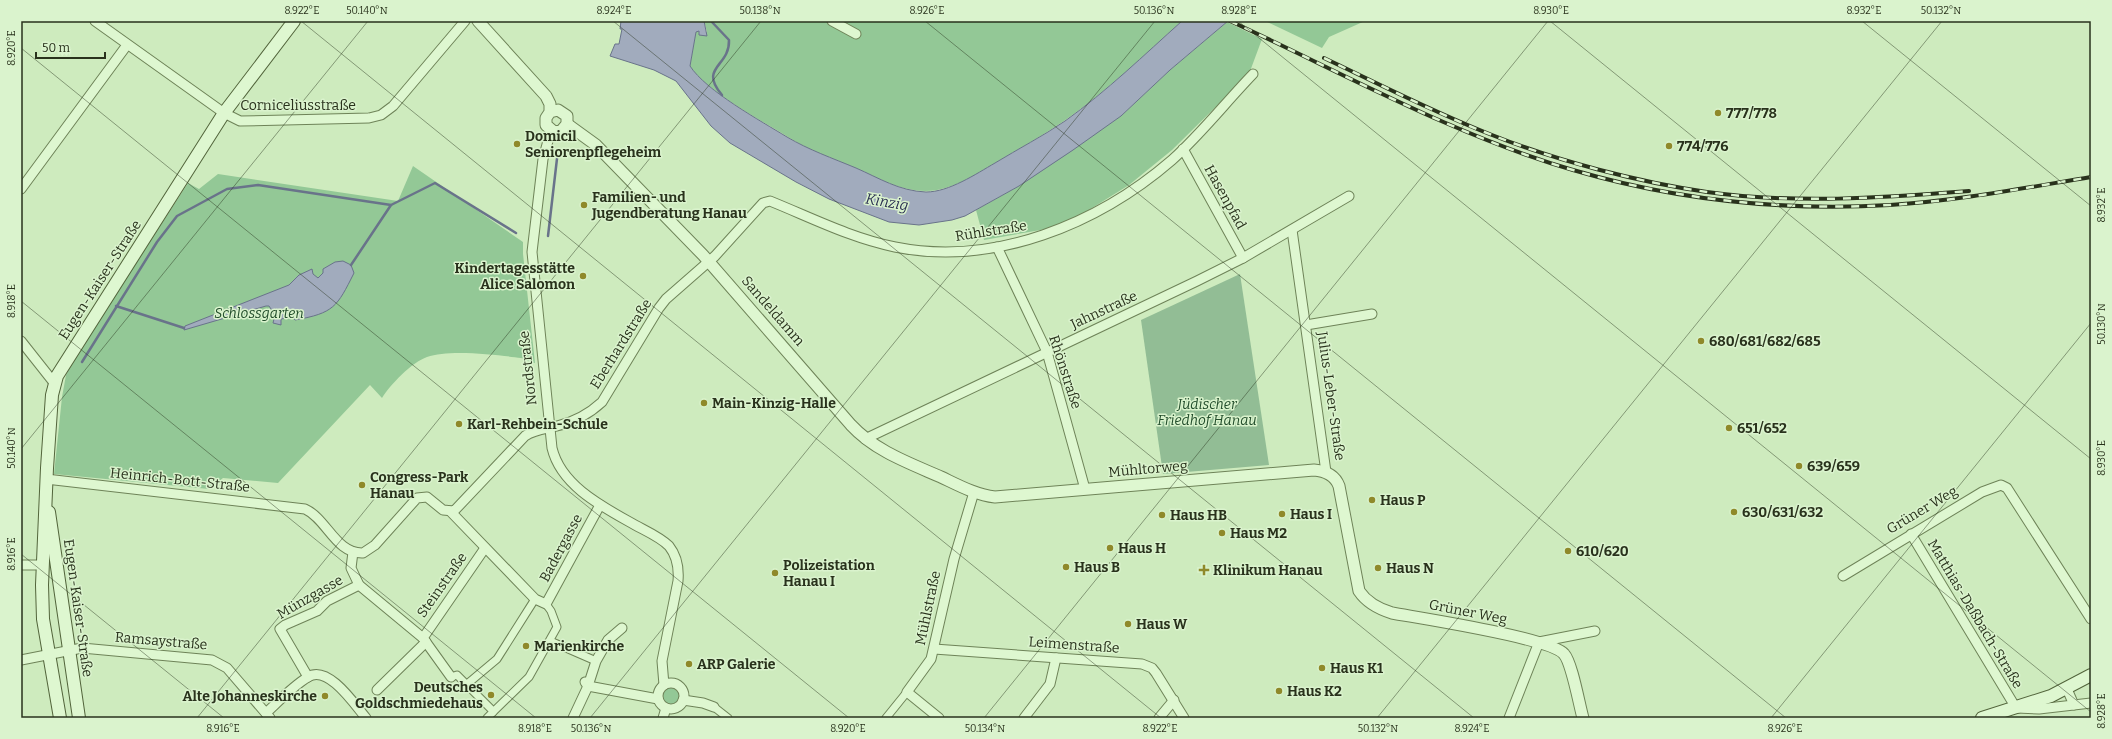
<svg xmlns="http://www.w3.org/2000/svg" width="2112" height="739" font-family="Bitter,serif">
	<rect width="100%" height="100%" fill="#ceebbe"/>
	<g fill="#93c896">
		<path d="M 704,21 L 1182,21 C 1144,55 1106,92 1064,121 C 1043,135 1021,148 1000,160 C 981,172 959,186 937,190 C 905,195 879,178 851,166 C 829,157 808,150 788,137 C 762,121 706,91 690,66 L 696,31 L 707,32 Z"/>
		<path d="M 1265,21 L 1365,21 L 1329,37 L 1322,48 Z"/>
		<path d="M 1227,22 L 1262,39 L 1249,74 L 1172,150 L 1129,185 L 1084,213 L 1052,228 L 984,240 L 976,210 L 1019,186 L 1121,116 L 1170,70 Z"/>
		<path d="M 413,166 L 523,242 L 523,254 L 535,363 C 530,363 526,359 521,358 C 498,355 449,349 427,357 C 412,362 390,385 382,398 L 370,385 L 278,483 L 223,478 L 209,489 L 54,474 L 62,397 L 66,375 L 76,356 L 188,183 L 199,189 L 218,174 L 398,201 Z"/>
		<circle cx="671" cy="696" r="8"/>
	</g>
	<path fill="#92bd95" d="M 1240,274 L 1269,465 L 1163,474 L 1141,320 Z"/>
	<g fill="#a1abbd" stroke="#69738a">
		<path d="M 621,21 L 704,21 L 707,36 L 699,35 L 699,31 L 696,32 L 690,66 C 706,91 761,121 787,137 C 809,150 832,158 856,168 C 879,178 899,191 926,192 C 949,192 976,174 995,163 C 1018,149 1043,136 1065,121 C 1107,91 1144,55 1182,21 L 1228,21 L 1170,70 L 1121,116 L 1073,150 L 1019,186 L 965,216 L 952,220 L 919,225 L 889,222 L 829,199 L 796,182 L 730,143 L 711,126 L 676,81 L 654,70 L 610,56 L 615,44 L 619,44 L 622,29 L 620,29 Z"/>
		<path d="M 343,261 L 351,265 L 354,273 C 337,307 334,313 295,320 L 293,317 L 281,319 L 281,325 L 273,323 L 275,315 L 269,306 L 266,306 L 184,330 L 185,326 L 289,285 L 299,275 L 312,269 L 313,274 L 318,278 L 323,273 L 323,269 L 335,262 Z"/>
	</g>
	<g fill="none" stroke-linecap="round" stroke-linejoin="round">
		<g stroke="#69738a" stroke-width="2.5">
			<path d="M 711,21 L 729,40 C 730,67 698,67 722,95"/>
			<path d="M 548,236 L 558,150"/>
			<path d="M 351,265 L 391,205"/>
			<path d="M 116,306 L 184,328"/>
			<path d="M 82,362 L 157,242 L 177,216 L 227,189 L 258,185 L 391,205 L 435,183 L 516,233"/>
		</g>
		<g stroke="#6e8358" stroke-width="9">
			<g id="pedestrian">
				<path d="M 550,641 L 596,661"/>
				<path d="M 451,677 L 457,675 L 491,709 L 493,712 L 487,718"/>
				<path d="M 466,685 L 497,659 L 535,599"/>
				<path d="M 714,707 L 728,718"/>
				<path d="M 493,712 L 529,677 L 557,627 L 551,611 L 546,604"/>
				<path d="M 886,718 L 907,692"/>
			</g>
		</g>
		<g stroke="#6e8358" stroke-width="11">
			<g id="minor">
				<path d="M 95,21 L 224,113 L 240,121 L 369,118 L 381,115 L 393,106 L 465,21"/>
				<path d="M 832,21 L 856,34"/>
				<path d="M 551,130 L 543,159 L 532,252 L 552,448 C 561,486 603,507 635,525 C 646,531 660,537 669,546 C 677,556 679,569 678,581 L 662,661 L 664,685"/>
				<path d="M 1183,149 L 1243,258"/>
				<path d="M 21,189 L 127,45"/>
				<path d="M 1292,230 L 1326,472"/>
				<path d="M 997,247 L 1047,352 L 1085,489"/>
				<path d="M 1306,325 L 1372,314"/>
				<path d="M 21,341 L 55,384"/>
				<path d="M 865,439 L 1197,281 L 1243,258 L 1349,196"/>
				<path d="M 46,479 L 305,509 C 327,519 336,554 363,553 L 375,545 L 417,498 L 427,497 L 443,510 L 454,511 L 525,436 C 535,429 545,429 557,426 C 574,422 589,414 602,402 L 659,308 L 666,299 L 715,256 L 763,203 L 770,201 C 812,218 851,238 895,247 C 994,267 1098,224 1172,160 C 1201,134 1226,102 1253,74"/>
				<path d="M 451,512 L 535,599 L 546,604 L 600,505"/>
				<path d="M 1911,534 L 2016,708 L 2039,709 L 2091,703"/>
				<path d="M 353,552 L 351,568 L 359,585 L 423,638 L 451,677"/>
				<path d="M 21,565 L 42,565"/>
				<path d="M 1843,576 L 1982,492 L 2001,485 L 2007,488 L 2091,619"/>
				<path d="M 423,638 L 485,548"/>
				<path d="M 934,649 L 1142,664 L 1152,668 L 1156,673 L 1184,718"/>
				<path d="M 21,660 L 82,648 L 212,660 L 227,668 L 270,718"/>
				<path d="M 308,677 L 280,629 L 285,625 L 317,611 L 327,601 L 359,585"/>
				<path d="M 585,682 L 588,686 L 658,699"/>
				<circle cx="671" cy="696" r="13"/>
				<path d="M 2067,689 L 2074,705"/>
				<path d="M 377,690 L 426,642"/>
				<path d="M 683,700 L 703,703 L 714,707"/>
				<path d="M 266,713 C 279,701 293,686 308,677 C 328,664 355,705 366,718"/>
				<path d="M 573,718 L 588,686 L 596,661 L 608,640 L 622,628"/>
				<path d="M 663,718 L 666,708"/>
				<path d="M 939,718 L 907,692 L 931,659 L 954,559 L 974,492"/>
				<path d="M 1024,718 L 1050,684 L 1056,658"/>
				<path d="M 1159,718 L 1174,700"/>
				<path d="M 1509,718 L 1539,642 L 1595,631"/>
			</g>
		</g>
		<g stroke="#6e8358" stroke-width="13">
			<g id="tertiary">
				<path d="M 478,21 L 546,96 L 550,104 L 550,112 L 546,118 L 546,125 L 554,132 L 561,131 L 567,124 L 567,116 L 558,110 L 550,112"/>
				<path d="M 567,124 L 596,145 L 703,255 L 851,425 C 875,451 909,463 941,477 C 958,485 976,495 995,497 L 1314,470 C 1325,471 1335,475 1339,486 L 1359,591 C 1367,603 1379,609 1392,613 C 1419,618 1551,638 1564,654 C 1572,663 1579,704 1583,718"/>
			</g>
		</g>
		<g stroke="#52643b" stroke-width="14">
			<g id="secondary">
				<path d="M 49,512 L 79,718"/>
				<path d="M 60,718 L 43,619 L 42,585 L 47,468 L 52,395 L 57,376 L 224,113 L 294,21"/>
				<path d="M 1982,718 L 2051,696 L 2091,675"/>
			</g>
		</g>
		<use href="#pedestrian" stroke="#def7d0" stroke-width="7"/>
		<use href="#minor" stroke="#def7d0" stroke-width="9"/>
		<use href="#tertiary" stroke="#def7d0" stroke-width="11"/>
		<use href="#secondary" stroke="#def7d0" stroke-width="12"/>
		<g stroke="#29321c" stroke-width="4">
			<g id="rail">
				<path d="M 1230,21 C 1343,73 1453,135 1573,170 C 1675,200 1784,211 1890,205 C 1957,201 2024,188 2091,177"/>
				<path d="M 1324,58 C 1379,84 1435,113 1492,135 C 1557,161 1638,182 1707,192 C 1794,204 1881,198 1969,191"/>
			</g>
		</g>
		<use href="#rail" stroke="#daf3cd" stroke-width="2.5" stroke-dasharray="8" stroke-linecap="butt"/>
	</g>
	<path fill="none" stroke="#29321c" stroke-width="1" stroke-opacity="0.45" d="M 301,21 L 1161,718M 613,21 L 1474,718M 925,21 L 1786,718M 1238,21 L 2091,712M 1550,21 L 2091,459M 1862,21 L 2091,206M 21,48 L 849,718M 21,301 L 536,718M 21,449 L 368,21M 21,554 L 224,718M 197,718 L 761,21M 590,718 L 1155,21M 984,718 L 1548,21M 1377,718 L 1942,21M 1771,718 L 2091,323"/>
	<g fill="#8f892a" stroke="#daf3cd" stroke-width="1.5">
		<circle cx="1718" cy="113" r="4"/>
		<circle cx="517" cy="144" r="4"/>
		<circle cx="1669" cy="146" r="4"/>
		<circle cx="584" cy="205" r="4"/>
		<circle cx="583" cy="276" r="4"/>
		<circle cx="1701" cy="341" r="4"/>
		<circle cx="704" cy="403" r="4"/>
		<circle cx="459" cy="424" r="4"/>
		<circle cx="1729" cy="428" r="4"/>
		<circle cx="1799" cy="466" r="4"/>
		<circle cx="362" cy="485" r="4"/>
		<circle cx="1372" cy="500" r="4"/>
		<circle cx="1734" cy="512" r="4"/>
		<circle cx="1282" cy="514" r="4"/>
		<circle cx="1162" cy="515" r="4"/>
		<circle cx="1222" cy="533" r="4"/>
		<circle cx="1110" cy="548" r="4"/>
		<circle cx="1568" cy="551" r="4"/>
		<circle cx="1066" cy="567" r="4"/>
		<circle cx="1378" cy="568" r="4"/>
		<path d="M1202 564h4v4h4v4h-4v4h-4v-4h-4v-4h4z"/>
		<circle cx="775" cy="573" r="4"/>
		<circle cx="1128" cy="624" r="4"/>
		<circle cx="526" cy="646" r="4"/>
		<circle cx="689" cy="664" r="4"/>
		<circle cx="1322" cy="668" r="4"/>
		<circle cx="1279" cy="691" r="4"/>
		<circle cx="491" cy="695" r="4"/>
		<circle cx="325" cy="696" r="4"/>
	</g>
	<g text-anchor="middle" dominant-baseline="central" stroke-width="3" stroke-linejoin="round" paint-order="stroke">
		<g font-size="14" fill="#29321c" stroke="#daf3cd">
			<text x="298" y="105">Corniceliusstraße</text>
			<text transform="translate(1225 197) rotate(61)">Hasenpfad</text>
			<text transform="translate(991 231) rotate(-9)">Rühlstraße</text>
			<text transform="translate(100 280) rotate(-57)">Eugen-Kaiser-Straße</text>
			<text transform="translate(1104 310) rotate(-25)">Jahnstraße</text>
			<text transform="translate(773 311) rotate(49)">Sandeldamm</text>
			<text transform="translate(621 344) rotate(-58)">Eberhardstraße</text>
			<text transform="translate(528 368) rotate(-96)">Nordstraße</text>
			<text transform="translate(1065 372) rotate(72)">Rhönstraße</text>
			<text transform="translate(1331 396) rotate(82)">Julius-Leber-Straße</text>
			<text transform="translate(1148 469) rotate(-5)">Mühltorweg</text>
			<text transform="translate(180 480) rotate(6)">Heinrich-Bott-Straße</text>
			<text transform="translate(1922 510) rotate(-31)">Grüner Weg</text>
			<text transform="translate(561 548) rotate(-62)">Badergasse</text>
			<text transform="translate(442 585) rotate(-55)">Steinstraße</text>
			<text transform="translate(310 597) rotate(-30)">Münzgasse</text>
			<text transform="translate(78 608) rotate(82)">Eugen-Kaiser-Straße</text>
			<text transform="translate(928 608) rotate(-78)">Mühlstraße</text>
			<text transform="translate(1468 612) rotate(11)">Grüner Weg</text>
			<text transform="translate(1975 614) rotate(59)">Matthias-Daßbach-Straße</text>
			<text transform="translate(161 641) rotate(5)">Ramsaystraße</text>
			<text transform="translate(1074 645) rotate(4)">Leimenstraße</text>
		</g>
		<g font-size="14" font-weight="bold" fill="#29321c" stroke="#daf3cd" text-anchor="start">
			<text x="1726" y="113">777/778</text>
			<text x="525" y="136">Domicil<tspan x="525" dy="16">Seniorenpflegeheim</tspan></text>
			<text x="1677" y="146">774/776</text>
			<text x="592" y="197">Familien- und<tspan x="592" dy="16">Jugendberatung Hanau</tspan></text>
			<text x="575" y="268" text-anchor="end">Kindertagesstätte<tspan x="575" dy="16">Alice Salomon</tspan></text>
			<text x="1709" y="341">680/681/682/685</text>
			<text x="712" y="403">Main-Kinzig-Halle</text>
			<text x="467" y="424">Karl-Rehbein-Schule</text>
			<text x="1737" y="428">651/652</text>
			<text x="1807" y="466">639/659</text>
			<text x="370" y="477">Congress-Park<tspan x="370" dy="16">Hanau</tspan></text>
			<text x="1380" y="500">Haus P</text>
			<text x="1742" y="512">630/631/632</text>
			<text x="1290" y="514">Haus I</text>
			<text x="1170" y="515">Haus HB</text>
			<text x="1230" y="533">Haus M2</text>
			<text x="1118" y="548">Haus H</text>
			<text x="1576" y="551">610/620</text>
			<text x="783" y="565">Polizeistation<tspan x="783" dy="16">Hanau I</tspan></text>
			<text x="1074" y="567">Haus B</text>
			<text x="1386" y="568">Haus N</text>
			<text x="1213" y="570">Klinikum Hanau</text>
			<text x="1136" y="624">Haus W</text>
			<text x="534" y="646">Marienkirche</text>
			<text x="697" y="664">ARP Galerie</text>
			<text x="1330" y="668">Haus K1</text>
			<text x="483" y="687" text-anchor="end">Deutsches<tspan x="483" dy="16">Goldschmiedehaus</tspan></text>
			<text x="1287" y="691">Haus K2</text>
			<text x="317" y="696" text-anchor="end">Alte Johanneskirche</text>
		</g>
		<g font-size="14" font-style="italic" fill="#234e2c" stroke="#daf3cd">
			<text x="259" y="313">Schlossgarten</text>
			<text x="1207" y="404">Jüdischer<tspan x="1207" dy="16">Friedhof Hanau</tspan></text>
		</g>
		<g font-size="15" font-style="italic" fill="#2b3052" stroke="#daf3cd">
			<text transform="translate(887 202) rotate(10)">Kinzig</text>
		</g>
	</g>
	<rect width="2112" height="739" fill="none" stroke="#daf3cd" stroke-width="44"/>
	<path d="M36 52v6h69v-6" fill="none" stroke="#29321c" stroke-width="2"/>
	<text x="42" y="52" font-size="12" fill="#29321c" stroke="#daf3cd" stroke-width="3" paint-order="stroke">50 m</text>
	<rect x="22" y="22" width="2068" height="695" fill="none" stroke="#29321c" stroke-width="1.5"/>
	<g font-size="10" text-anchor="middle" fill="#29321c">
		<text x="302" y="14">8.922°E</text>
		<text x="367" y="14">50.140°N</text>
		<text x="614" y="14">8.924°E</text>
		<text x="760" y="14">50.138°N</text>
		<text x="927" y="14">8.926°E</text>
		<text x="1154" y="14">50.136°N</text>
		<text x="1239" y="14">8.928°E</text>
		<text x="1551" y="14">8.930°E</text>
		<text x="1864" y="14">8.932°E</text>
		<text x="1941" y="14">50.132°N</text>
		<text transform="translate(11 48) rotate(-90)" y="4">8.920°E</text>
		<text transform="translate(2101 205) rotate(-90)" y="4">8.932°E</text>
		<text transform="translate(11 301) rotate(-90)" y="4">8.918°E</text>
		<text transform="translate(2101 324) rotate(-90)" y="4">50.130°N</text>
		<text transform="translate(11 448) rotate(-90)" y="4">50.140°N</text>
		<text transform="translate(2101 458) rotate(-90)" y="4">8.930°E</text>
		<text transform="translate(11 554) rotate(-90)" y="4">8.916°E</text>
		<text transform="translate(2101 711) rotate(-90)" y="4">8.928°E</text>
		<text x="223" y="732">8.916°E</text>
		<text x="535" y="732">8.918°E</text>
		<text x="591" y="732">50.136°N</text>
		<text x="848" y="732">8.920°E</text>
		<text x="985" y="732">50.134°N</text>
		<text x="1160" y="732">8.922°E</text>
		<text x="1378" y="732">50.132°N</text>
		<text x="1472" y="732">8.924°E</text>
		<text x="1785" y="732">8.926°E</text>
	</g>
</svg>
